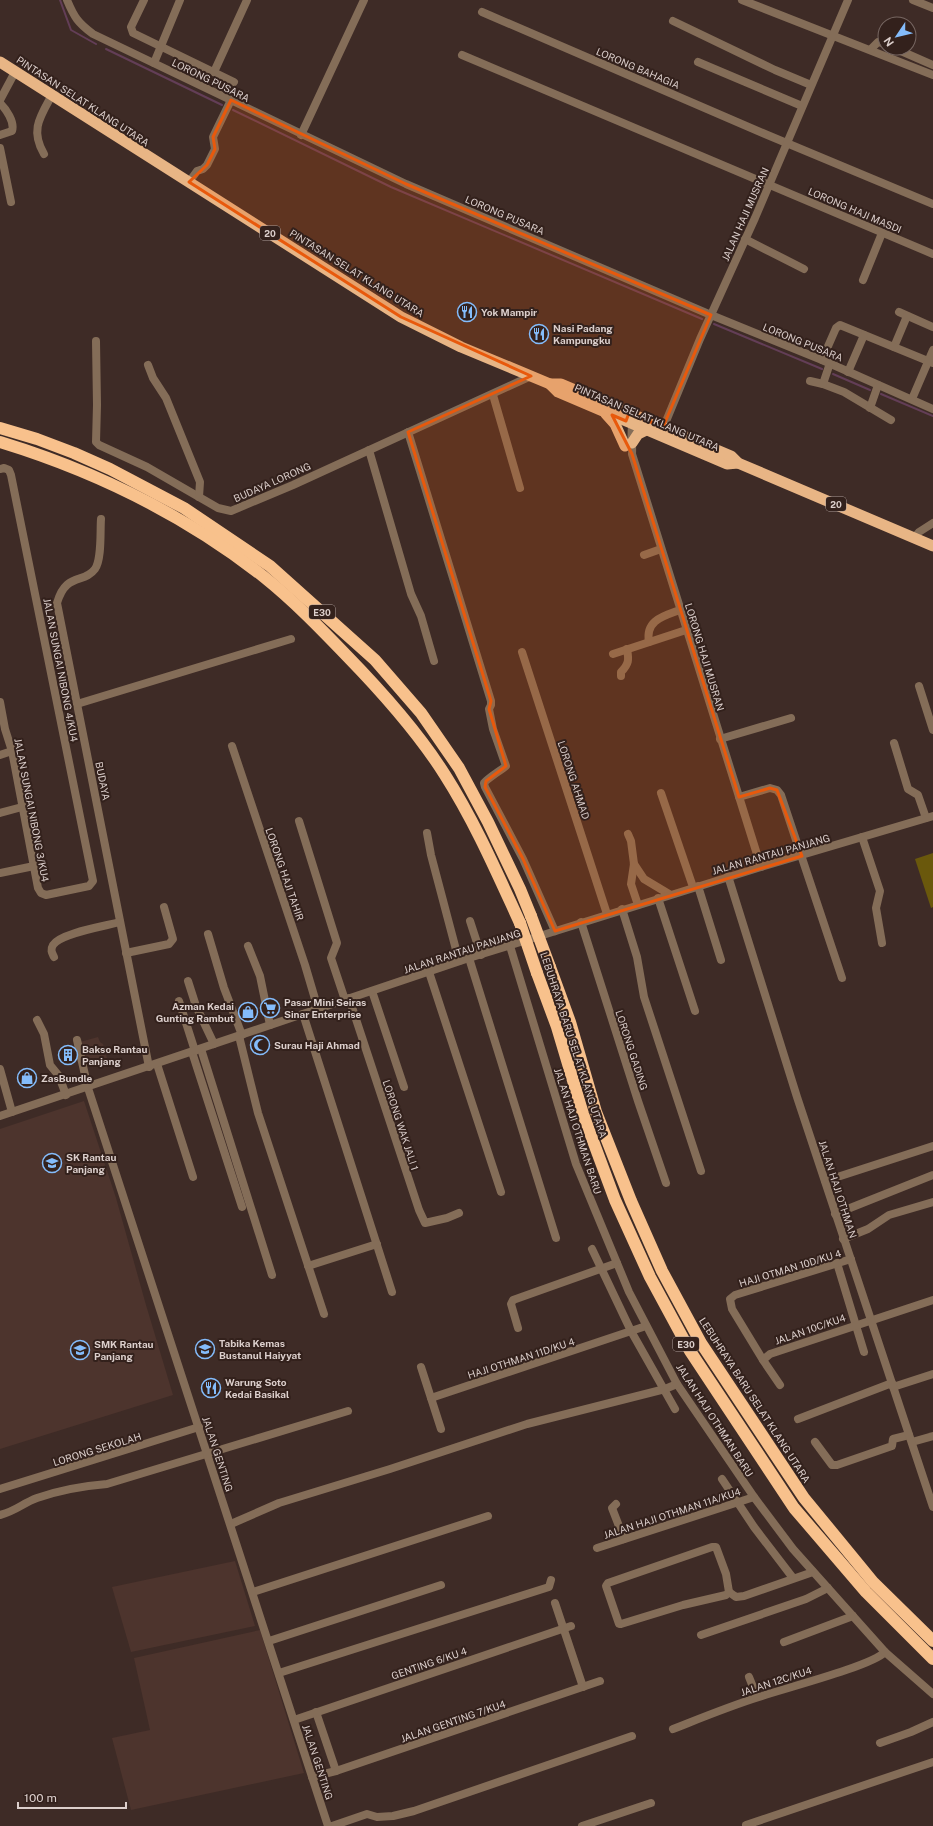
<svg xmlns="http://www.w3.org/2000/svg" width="933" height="1826" font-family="'Public Sans',sans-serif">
	<rect width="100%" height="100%" fill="#3e2b26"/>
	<g fill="#4d342d">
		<path d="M 98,1037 L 100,1042 L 103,1044 L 107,1058 L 84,1065 L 80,1042 Z"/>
		<path d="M 84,1101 L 116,1198 L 146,1305 L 173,1395 L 0,1449 L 0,1129 Z"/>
		<path d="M 235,1561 L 255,1626 L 131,1652 L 112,1587 Z"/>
		<path d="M 260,1630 L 304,1773 L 131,1810 L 112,1738 L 150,1730 L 134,1658 Z"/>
	</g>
	<path fill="#6a580c" d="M 933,853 L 933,907 L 931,908 L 915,859 Z"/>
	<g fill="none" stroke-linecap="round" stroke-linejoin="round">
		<g stroke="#633e57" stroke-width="2">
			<path d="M 60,0 L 71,30 L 96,44"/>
			<path d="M 106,49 L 222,105"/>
			<path d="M 233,110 L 391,187 L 702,319"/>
			<path d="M 714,324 L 822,369"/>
			<path d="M 833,374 L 870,390"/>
			<path d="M 881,394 L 933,416"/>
		</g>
		<g stroke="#846d58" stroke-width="8">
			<path d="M 67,0 C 74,17 78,23 93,34 L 406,184 L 711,315 L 822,360 L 933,409"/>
			<path d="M 144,0 L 131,27 L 133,33 L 234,82"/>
			<path d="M 742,0 L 933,75"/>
			<path d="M 913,0 L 933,8"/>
			<path d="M 482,12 L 765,134 L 933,204"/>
			<path d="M 673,21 L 775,70 L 811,85"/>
			<path d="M 894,48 L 933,65"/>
			<path d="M 871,49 L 878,42 L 885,44"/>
			<path d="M 462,55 L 933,254"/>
			<path d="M 698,62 L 802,106"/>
			<path d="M 154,63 L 180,0"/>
			<path d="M 214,72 L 247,0"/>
			<path d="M 0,100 L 15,72"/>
			<path d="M 0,103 C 6,109 15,122 12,131 L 0,135"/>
			<path d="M 301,135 L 364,0"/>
			<path d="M 0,148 L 11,202"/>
			<path d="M 44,154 C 30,130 40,117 52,95"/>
			<path d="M 189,182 L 197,171 L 203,169 L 207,165 L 215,149 L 213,137 L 231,100"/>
			<path d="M 745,239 L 804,269"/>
			<path d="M 863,280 L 882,233"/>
			<path d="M 899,312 L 933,327"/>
			<path d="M 96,341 L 97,405 L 96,442 L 99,445 L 147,467 L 218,508 L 231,511 L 293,485 L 531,376"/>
			<path d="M 894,347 L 907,316"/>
			<path d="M 822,360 L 836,328 L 840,325 L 933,363"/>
			<path d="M 830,363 L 823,384 L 844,392 L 891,420"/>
			<path d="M 148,365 L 153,378 L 166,398 L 200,482 L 199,497"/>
			<path d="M 848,372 L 864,335"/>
			<path d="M 810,381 L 823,384"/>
			<path d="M 493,395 L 520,488"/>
			<path d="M 912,399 L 933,350"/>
			<path d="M 870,408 L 878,385"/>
			<path d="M 408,432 L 491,701 L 491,705 L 489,709 L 493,729 L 506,766 C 500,771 488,778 484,783 L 485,787 L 523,859 L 555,931"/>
			<path d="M 369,450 L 411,594 L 421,616 L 434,661"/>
			<path d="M 0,469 L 4,468 L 9,470 L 11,475 L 93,881 L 89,886 L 46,895 L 41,893 L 38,888 L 12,751 L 5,729 L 0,702"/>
			<path d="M 101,519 C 100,532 102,559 95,569 C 84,584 66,572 57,603 L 149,1067"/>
			<path d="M 914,538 L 919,532 L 933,523"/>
			<path d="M 644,555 L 661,549"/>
			<path d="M 649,642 C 645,620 664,616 680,610"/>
			<path d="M 522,652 L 607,914"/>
			<path d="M 613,654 L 686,630"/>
			<path d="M 621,676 L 621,672 C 629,664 629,660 627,649"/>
			<path d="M 919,686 L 933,730"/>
			<path d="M 77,704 L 291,639"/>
			<path d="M 720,739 L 791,718"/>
			<path d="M 894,743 L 908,789 L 918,795 L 926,818"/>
			<path d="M 232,746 L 305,965 L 318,1009"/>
			<path d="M 0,755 L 12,751"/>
			<path d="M 661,793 L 693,887"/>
			<path d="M 739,797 L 770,788 L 777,790 L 781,795 L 842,978"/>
			<path d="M 0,813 L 22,807"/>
			<path d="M 299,821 L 337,943 L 331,958 L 345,1000"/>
			<path d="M 427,833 L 431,855 L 459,961"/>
			<path d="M 628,834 L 631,841 L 634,864 L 631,884 L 638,905"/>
			<path d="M 862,837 L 880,891 L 876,908 L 882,943"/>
			<path d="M 634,864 L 644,879 L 669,894"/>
			<path d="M 761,867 L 933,816"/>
			<path d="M 0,873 L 34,866"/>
			<path d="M 698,886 L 721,960"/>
			<path d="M 658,898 L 695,1011"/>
			<path d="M 622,909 L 637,957 L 644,997 L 701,1171"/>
			<path d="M 470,921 L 481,955"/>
			<path d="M 581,922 L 638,1101 L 666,1183"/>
			<path d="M 208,934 L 224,988 L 242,1035"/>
			<path d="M 248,946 L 260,976 L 270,1025"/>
			<path d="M 126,953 L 169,944 L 173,939 L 164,907"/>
			<path d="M 54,957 C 52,953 50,950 53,945 C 60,933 106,926 120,922"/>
			<path d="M 469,958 L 556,1238"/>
			<path d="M 429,972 L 501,1192"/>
			<path d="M 188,981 L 196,1006 L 214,1044"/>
			<path d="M 372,991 L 404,1087"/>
			<path d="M 349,998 L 419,1210 L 425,1223 L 447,1218 L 459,1213"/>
			<path d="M 179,1001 L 195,1051"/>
			<path d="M 303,1014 L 392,1292"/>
			<path d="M 37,1020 L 44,1034 L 50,1065 L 59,1076 L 66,1095"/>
			<path d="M 239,1036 L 258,1113 L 324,1314"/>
			<path d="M 77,1040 L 88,1088"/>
			<path d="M 201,1049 L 272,1275"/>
			<path d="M 192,1052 L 242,1207"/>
			<path d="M 157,1064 L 193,1177"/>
			<path d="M 0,1069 L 12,1112"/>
			<path d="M 825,1181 L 933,1146"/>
			<path d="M 835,1214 L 933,1175"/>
			<path d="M 843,1239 L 868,1229 L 889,1215 L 933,1202"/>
			<path d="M 592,1249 L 631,1331 L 675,1409"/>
			<path d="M 837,1263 L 864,1352"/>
			<path d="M 308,1266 L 377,1244"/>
			<path d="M 518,1328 L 511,1304 L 513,1300 L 617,1263"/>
			<path d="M 763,1360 L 732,1309 L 730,1299 L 735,1295 L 851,1259"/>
			<path d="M 421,1367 L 431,1398"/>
			<path d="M 780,1385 L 763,1360 L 770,1354 L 933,1300"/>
			<path d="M 893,1387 L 933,1374"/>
			<path d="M 798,1419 L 892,1383"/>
			<path d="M 441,1429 L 431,1398 L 646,1326"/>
			<path d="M 815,1442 L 832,1465 L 837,1465 L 892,1446 L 893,1439 L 909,1435"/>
			<path d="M 912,1442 L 933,1436"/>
			<path d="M 722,1479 L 754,1527 L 793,1578"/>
			<path d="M 0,1489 L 199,1427"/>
			<path d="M 616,1504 L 612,1508 L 624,1539"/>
			<path d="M 0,1515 C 16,1511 23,1503 37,1498 C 60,1490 82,1486 107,1484 L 348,1411"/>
			<path d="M 231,1524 L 279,1503 L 390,1469 L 527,1424 L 665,1389 L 677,1384"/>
			<path d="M 712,1547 L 716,1547 L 726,1574 L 729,1592 L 726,1595 L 683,1605 L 621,1624 L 619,1624 L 606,1586 L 608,1583 Z"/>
			<path d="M 597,1548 L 754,1497"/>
			<path d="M 253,1592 L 488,1516"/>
			<path d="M 729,1592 L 736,1597 L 744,1596 L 813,1572"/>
			<path d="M 555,1603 L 583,1687"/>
			<path d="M 701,1635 L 806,1599 L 828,1588"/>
			<path d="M 269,1641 L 441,1585"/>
			<path d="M 784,1642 L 853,1616"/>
			<path d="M 279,1673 L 549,1587 L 551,1580"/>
			<path d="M 749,1677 L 757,1697"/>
			<path d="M 316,1712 L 336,1771"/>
			<path d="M 294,1720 L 571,1626"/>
			<path d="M 673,1729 C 701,1718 730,1706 759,1697 C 782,1689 872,1666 885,1652"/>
			<path d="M 880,1743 L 911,1732 L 933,1722"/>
			<path d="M 312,1777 L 336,1771 L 600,1681"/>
			<path d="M 746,1825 L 933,1762"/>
			<path d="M 332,1826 L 367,1814 L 377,1817 L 393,1816 L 414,1811 L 632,1736"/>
			<path d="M 582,1826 L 651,1803"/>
		</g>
		<g stroke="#846d58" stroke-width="8">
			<path d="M 662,431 L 700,339 L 755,218 L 848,0"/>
			<path d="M 728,876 L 797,1097 L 933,1507"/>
			<path d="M 510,946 L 576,1164 L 629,1292 L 677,1384 L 754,1497 L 793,1549 L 885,1652 L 933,1694"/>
			<path d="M 88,1088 L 328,1826"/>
			<path d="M 0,1116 L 469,958 L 761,867 L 632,454 C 633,441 629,431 634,419"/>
		</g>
		<g stroke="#e8b585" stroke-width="11">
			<path d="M 0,62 L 401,317 L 461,347 L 550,384 L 558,392 L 727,464 L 738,463"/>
			<path d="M 550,384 L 561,384 L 731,456 L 738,463 L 933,546"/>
			<path d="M 606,414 L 615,424 L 625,446"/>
			<path d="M 632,443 L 638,434 L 646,430"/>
		</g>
		<g stroke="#f8c18c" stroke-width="12">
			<path d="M 0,428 L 37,439 L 74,453 L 110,469 L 184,508 L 270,566 L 375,660 L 421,713 L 459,768 L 488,822 L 520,889 L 531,916"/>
			<path d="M 0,442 C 95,471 186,516 264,577 C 294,601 321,629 347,656 C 383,693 418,732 445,775 C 475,822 497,873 520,923"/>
			<path d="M 550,967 L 570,1022 L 596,1112 L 631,1201 L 662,1271 L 701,1343 L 804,1498 L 873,1582 L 933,1641"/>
			<path d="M 537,973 L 557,1027 L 583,1114 L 615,1200 L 650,1277 L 690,1351 L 794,1508 L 866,1592 L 933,1659"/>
		</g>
		<g stroke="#f8c18c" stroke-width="12">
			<path d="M 531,916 L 550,967"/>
			<path d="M 520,923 L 537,973"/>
		</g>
	</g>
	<path fill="#e8590c" fill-opacity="0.2" stroke="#e8590c" stroke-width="3" stroke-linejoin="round" d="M 231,100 L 406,184 L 711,315 L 663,427 L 629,413 L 626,421 L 612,415 L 632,454 L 739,797 L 770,788 L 777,790 L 802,856 L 555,931 L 523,859 L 485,787 L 486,781 L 506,766 L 489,709 L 491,701 L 408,432 L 531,376 L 401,317 L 189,182 L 207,165 L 215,149 L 213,137 Z"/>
	<defs>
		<g id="restaurant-ring" transform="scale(1)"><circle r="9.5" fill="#33211c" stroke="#84bcfb" stroke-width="1.5"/><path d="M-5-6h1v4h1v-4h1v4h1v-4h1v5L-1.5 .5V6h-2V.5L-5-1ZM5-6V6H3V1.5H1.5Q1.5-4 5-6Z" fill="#84bcfb"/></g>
		<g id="supermarket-ring" transform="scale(1)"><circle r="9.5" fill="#33211c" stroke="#84bcfb" stroke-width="1.5"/><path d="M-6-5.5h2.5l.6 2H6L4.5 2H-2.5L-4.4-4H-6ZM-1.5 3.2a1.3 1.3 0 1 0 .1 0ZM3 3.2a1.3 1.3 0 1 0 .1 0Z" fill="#84bcfb"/></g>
		<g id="shop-ring" transform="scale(1)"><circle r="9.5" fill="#33211c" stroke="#84bcfb" stroke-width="1.5"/><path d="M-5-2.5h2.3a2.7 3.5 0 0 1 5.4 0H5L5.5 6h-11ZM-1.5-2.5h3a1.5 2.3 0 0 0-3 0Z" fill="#84bcfb"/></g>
		<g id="mosque-ring" transform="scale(1)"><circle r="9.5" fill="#33211c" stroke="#84bcfb" stroke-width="1.5"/><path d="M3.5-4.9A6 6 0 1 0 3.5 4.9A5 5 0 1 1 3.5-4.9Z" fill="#84bcfb"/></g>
		<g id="building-ring" transform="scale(1)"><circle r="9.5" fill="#33211c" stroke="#84bcfb" stroke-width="1.5"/><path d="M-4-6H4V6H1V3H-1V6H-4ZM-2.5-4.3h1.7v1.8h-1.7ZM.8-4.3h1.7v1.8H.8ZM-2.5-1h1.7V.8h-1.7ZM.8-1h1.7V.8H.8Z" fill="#84bcfb"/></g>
		<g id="school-ring" transform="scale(1)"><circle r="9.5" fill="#33211c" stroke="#84bcfb" stroke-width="1.5"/><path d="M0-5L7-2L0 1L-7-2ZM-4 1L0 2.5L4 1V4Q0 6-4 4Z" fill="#84bcfb"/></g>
	</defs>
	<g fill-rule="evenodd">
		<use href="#restaurant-ring" x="467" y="312"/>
		<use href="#restaurant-ring" x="539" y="334"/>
		<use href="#supermarket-ring" x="270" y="1008"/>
		<use href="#shop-ring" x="248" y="1012"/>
		<use href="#mosque-ring" x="260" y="1045"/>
		<use href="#building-ring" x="68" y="1055"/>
		<use href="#shop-ring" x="27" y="1078"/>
		<use href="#school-ring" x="52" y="1163"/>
		<use href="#school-ring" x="205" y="1349"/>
		<use href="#school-ring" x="80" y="1350"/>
		<use href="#restaurant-ring" x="211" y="1388"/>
	</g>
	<g text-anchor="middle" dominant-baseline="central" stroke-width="4" stroke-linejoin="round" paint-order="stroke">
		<g fill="#33211c" stroke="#a99b97" stroke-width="1">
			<rect x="260" y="226" width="20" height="14" rx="3"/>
			<rect x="826" y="497" width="20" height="14" rx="3"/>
			<rect x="309" y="605" width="26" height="14" rx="3"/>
			<rect x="673" y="1337" width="26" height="14" rx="3"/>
		</g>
		<g font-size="9" font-weight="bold" fill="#dccfcc">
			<text x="270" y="233">20</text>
			<text x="836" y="504">20</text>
			<text x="322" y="612">E30</text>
			<text x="686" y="1344">E30</text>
		</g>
		<g font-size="10" fill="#dccfcc" stroke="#33211c">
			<text transform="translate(638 68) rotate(23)">LORONG BAHAGIA</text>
			<text transform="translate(211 80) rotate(26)">LORONG PUSARA</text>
			<text transform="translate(83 101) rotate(33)">PINTASAN SELAT KLANG UTARA</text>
			<text transform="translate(855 210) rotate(23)">LORONG HAJI MASDI</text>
			<text transform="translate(745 214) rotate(-66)">JALAN HAJI MUSRAN</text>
			<text transform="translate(505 215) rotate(23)">LORONG PUSARA</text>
			<text transform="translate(357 273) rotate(32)">PINTASAN SELAT KLANG UTARA</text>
			<text transform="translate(803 342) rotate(22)">LORONG PUSARA</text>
			<text transform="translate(647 417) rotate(23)">PINTASAN SELAT KLANG UTARA</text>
			<text transform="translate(272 482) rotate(-24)">BUDAYA LORONG</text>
			<text transform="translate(705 657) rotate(73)">LORONG HAJI MUSRAN</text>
			<text transform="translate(61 670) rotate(79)">JALAN SUNGAI NIBONG 4/KU4</text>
			<text transform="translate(574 780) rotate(72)">LORONG AHMAD</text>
			<text transform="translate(103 781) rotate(79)">BUDAYA</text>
			<text transform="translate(32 810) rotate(79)">JALAN SUNGAI NIBONG 3/KU4</text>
			<text transform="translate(771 854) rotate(-16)">JALAN RANTAU PANJANG</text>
			<text transform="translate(285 874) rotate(71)">LORONG HAJI TAHIR</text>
			<text transform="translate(462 951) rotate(-18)">JALAN RANTAU PANJANG</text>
			<text transform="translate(574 1045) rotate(72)">LEBUHRAYA BARU SELAT KLANG UTARA</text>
			<text transform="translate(632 1050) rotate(72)">LORONG GADING</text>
			<text transform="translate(401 1125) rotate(72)">LORONG WAK JALI 1</text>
			<text transform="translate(578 1131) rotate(72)">JALAN HAJI OTHMAN BARU</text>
			<text transform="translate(838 1189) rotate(72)">JALAN HAJI OTHMAN</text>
			<text transform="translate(790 1268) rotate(-17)">HAJI OTMAN 10D/KU 4</text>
			<text transform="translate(810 1329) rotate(-19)">JALAN 10C/KU4</text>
			<text transform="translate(521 1358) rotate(-18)">HAJI OTHMAN 11D/KU 4</text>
			<text transform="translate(755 1400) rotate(57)">LEBUHRAYA BARU SELAT KLANG UTARA</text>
			<text transform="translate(715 1420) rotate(57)">JALAN HAJI OTHMAN BARU</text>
			<text transform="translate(97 1449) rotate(-17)">LORONG SEKOLAH</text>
			<text transform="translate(218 1454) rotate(72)">JALAN GENTING</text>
			<text transform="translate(672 1513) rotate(-18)">JALAN HAJI OTHMAN 11A/KU4</text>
			<text transform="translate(429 1663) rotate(-19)">GENTING 6/KU 4</text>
			<text transform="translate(776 1681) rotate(-18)">JALAN 12C/KU4</text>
			<text transform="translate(453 1721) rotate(-19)">JALAN GENTING 7/KU4</text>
			<text transform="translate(318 1762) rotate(72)">JALAN GENTING</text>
		</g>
		<g font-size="10" font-weight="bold" fill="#dccfcc" stroke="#33211c" text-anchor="start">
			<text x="481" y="312">Yok Mampir</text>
			<text x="553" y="328">Nasi Padang<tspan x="553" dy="12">Kampungku</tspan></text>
			<text x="284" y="1002">Pasar Mini Seiras<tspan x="284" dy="12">Sinar Enterprise</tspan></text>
			<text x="234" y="1006" text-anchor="end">Azman Kedai<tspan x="234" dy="12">Gunting Rambut</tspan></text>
			<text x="274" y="1045">Surau Haji Ahmad</text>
			<text x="82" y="1049">Bakso Rantau<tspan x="82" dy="12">Panjang</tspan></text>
			<text x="41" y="1078">ZasBundle</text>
			<text x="66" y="1157">SK Rantau<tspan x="66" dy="12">Panjang</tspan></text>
			<text x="219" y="1343">Tabika Kemas<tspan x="219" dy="12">Bustanul Haiyyat</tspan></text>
			<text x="94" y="1344">SMK Rantau<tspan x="94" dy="12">Panjang</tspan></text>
			<text x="225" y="1382">Warung Soto<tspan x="225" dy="12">Kedai Basikal</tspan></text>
		</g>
	</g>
	<g transform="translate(897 36) rotate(235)"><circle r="19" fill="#33211c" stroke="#776762"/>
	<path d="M0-3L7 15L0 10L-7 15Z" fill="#84bcfb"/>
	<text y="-6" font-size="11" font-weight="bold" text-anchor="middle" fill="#dccfcc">N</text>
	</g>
	<path d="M18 1802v6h108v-6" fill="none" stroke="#dccfcc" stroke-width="2"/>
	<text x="24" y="1802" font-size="12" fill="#dccfcc" stroke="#33211c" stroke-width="3" paint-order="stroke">100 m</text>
</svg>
